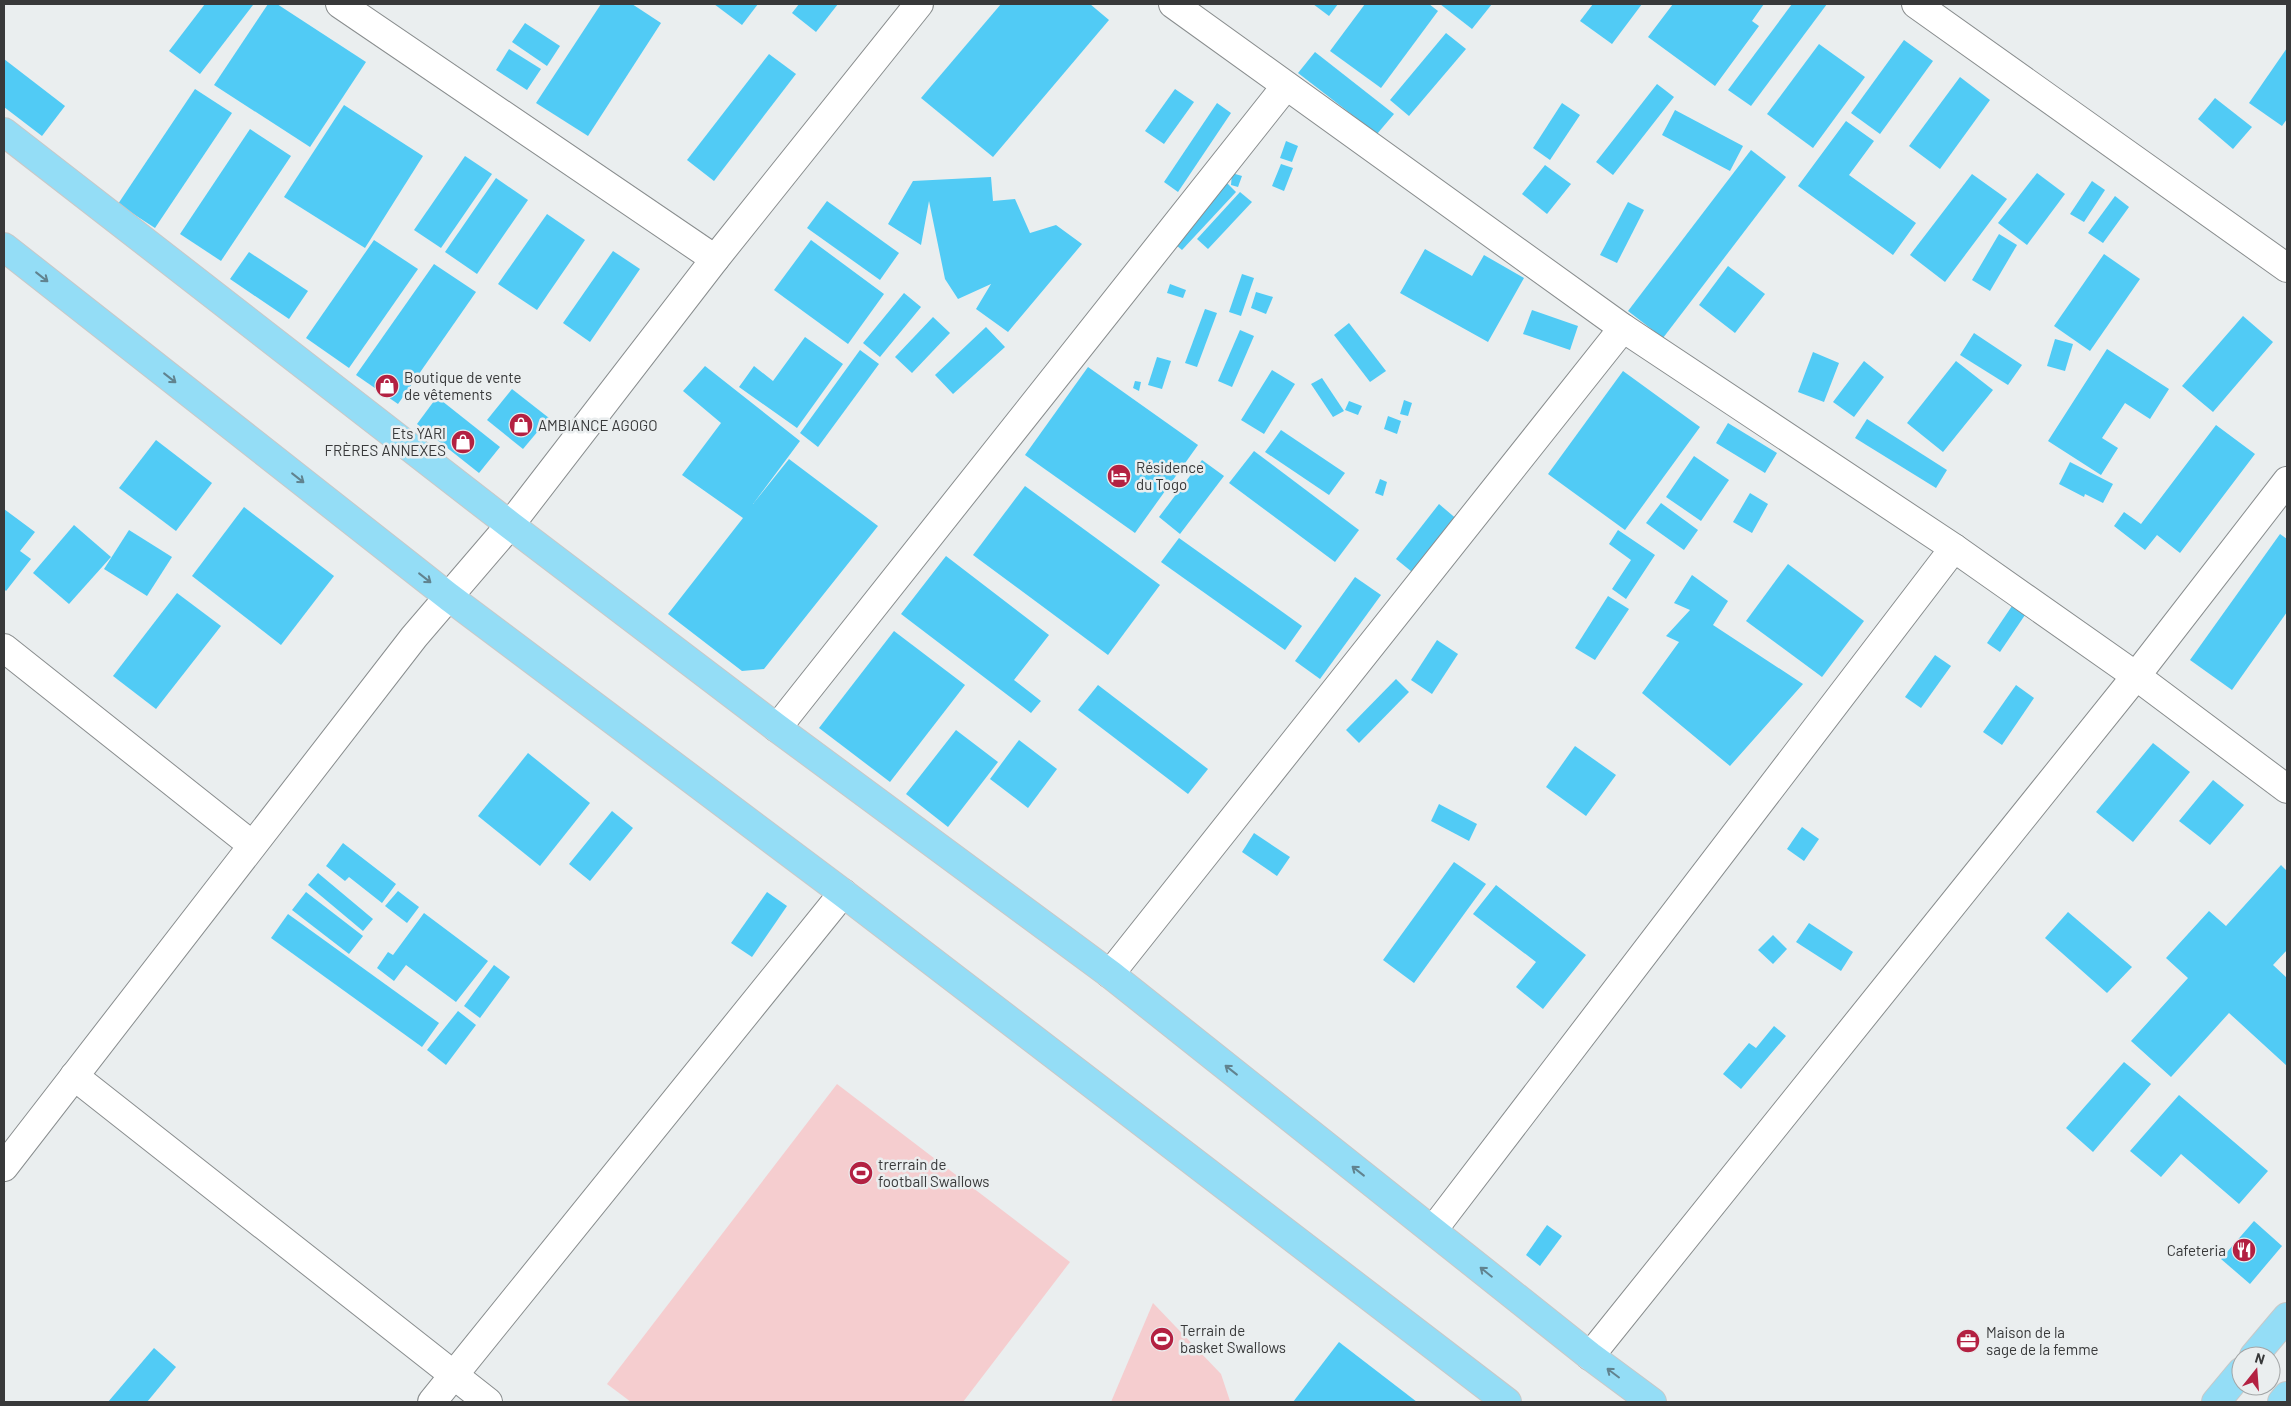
<svg xmlns="http://www.w3.org/2000/svg" width="2291" height="1406" font-family="Barlow,sans-serif">
	<rect width="100%" height="100%" fill="#eaeeef"/>
	<g fill="#f5cdcf">
		<path d="M 837,1084 L 1070,1262 L 963,1402 L 631,1402 L 607,1384 Z"/>
		<path d="M 1153,1303 L 1221,1374 L 1230,1401 L 1228,1402 L 1111,1402 Z"/>
	</g>
	<g fill="#51cbf5">
		<path d="M 205,4 L 253,5 L 200,74 L 169,51 Z"/>
		<path d="M 268,4 L 277,4 L 366,62 L 310,147 L 214,85 Z"/>
		<path d="M 601,4 L 632,4 L 661,23 L 588,136 L 536,103 Z"/>
		<path d="M 714,4 L 758,4 L 742,25 Z"/>
		<path d="M 799,4 L 838,4 L 816,32 L 792,13 Z"/>
		<path d="M 1001,4 L 1090,4 L 1109,20 L 993,157 L 921,98 Z"/>
		<path d="M 1313,4 L 1338,4 L 1329,16 Z"/>
		<path d="M 1365,4 L 1429,4 L 1438,11 L 1381,88 L 1330,51 Z"/>
		<path d="M 1440,4 L 1492,4 L 1472,29 Z"/>
		<path d="M 1593,4 L 1642,4 L 1612,44 L 1580,21 Z"/>
		<path d="M 1673,4 L 1764,4 L 1752,21 L 1759,26 L 1715,86 L 1648,37 Z"/>
		<path d="M 1792,4 L 1827,4 L 1751,106 L 1728,90 Z"/>
		<path d="M 525,23 L 560,46 L 547,66 L 512,42 Z"/>
		<path d="M 1446,33 L 1466,49 L 1409,116 L 1390,100 Z"/>
		<path d="M 1904,40 L 1933,61 L 1880,134 L 1851,113 Z"/>
		<path d="M 1819,44 L 1865,77 L 1813,148 L 1767,114 Z"/>
		<path d="M 2287,48 L 2287,119 L 2282,126 L 2249,103 Z"/>
		<path d="M 509,49 L 541,69 L 527,90 L 496,70 Z"/>
		<path d="M 1315,52 L 1394,114 L 1377,134 L 1298,73 Z"/>
		<path d="M 769,54 L 796,74 L 714,181 L 687,160 Z"/>
		<path d="M 4,59 L 65,106 L 42,136 L 4,107 Z"/>
		<path d="M 1960,77 L 1990,100 L 1940,169 L 1909,146 Z"/>
		<path d="M 1657,84 L 1674,97 L 1613,175 L 1596,162 Z"/>
		<path d="M 195,89 L 232,113 L 155,228 L 118,204 Z"/>
		<path d="M 1175,89 L 1194,102 L 1164,144 L 1145,131 Z"/>
		<path d="M 2215,98 L 2252,127 L 2233,149 L 2198,119 Z"/>
		<path d="M 1217,103 L 1231,113 L 1178,192 L 1164,182 Z"/>
		<path d="M 1562,103 L 1580,115 L 1550,160 L 1533,148 Z"/>
		<path d="M 344,105 L 423,156 L 365,248 L 284,197 Z"/>
		<path d="M 1675,110 L 1743,146 L 1730,171 L 1662,135 Z"/>
		<path d="M 1846,121 L 1874,141 L 1849,175 L 1916,223 L 1893,255 L 1798,186 Z"/>
		<path d="M 250,129 L 291,156 L 221,261 L 180,234 Z"/>
		<path d="M 1286,141 L 1298,146 L 1292,162 L 1280,158 Z"/>
		<path d="M 1751,150 L 1786,177 L 1663,338 L 1628,311 Z"/>
		<path d="M 465,156 L 492,174 L 441,248 L 414,230 Z"/>
		<path d="M 1281,164 L 1293,168 L 1284,191 L 1272,186 Z"/>
		<path d="M 1545,165 L 1571,184 L 1547,214 L 1522,194 Z"/>
		<path d="M 1232,173 L 1242,176 L 1238,187 L 1231,185 Z"/>
		<path d="M 2037,173 L 2065,194 L 2027,245 L 1998,223 Z"/>
		<path d="M 1972,174 L 2007,199 L 1945,282 L 1910,255 Z"/>
		<path d="M 991,177 L 993,201 L 1015,199 L 1030,233 L 1056,225 L 1082,244 L 1008,332 L 976,309 L 991,284 L 958,299 L 945,279 L 929,201 L 921,245 L 888,224 L 913,181 Z"/>
		<path d="M 496,178 L 528,200 L 477,274 L 445,252 Z"/>
		<path d="M 1224,180 L 1236,192 L 1182,250 L 1169,239 Z"/>
		<path d="M 2092,181 L 2105,190 L 2084,222 L 2070,214 Z"/>
		<path d="M 1240,192 L 1252,202 L 1208,249 L 1197,239 Z"/>
		<path d="M 2115,196 L 2129,207 L 2103,243 L 2088,233 Z"/>
		<path d="M 827,201 L 899,253 L 880,280 L 807,228 Z"/>
		<path d="M 1628,202 L 1644,210 L 1617,263 L 1600,255 Z"/>
		<path d="M 547,214 L 585,240 L 537,310 L 498,284 Z"/>
		<path d="M 1999,234 L 2017,245 L 1990,291 L 1972,280 Z"/>
		<path d="M 374,240 L 418,269 L 349,368 L 306,338 Z"/>
		<path d="M 811,240 L 884,294 L 848,344 L 774,290 Z"/>
		<path d="M 1425,249 L 1472,276 L 1484,255 L 1524,278 L 1488,342 L 1400,293 Z"/>
		<path d="M 613,251 L 640,269 L 590,342 L 563,323 Z"/>
		<path d="M 249,252 L 308,291 L 289,319 L 230,279 Z"/>
		<path d="M 2104,254 L 2140,279 L 2090,351 L 2054,326 Z"/>
		<path d="M 434,264 L 476,292 L 398,404 L 356,375 Z"/>
		<path d="M 1728,266 L 1765,294 L 1735,333 L 1699,305 Z"/>
		<path d="M 1242,274 L 1254,278 L 1241,316 L 1229,312 Z"/>
		<path d="M 1170,284 L 1186,290 L 1183,298 L 1167,293 Z"/>
		<path d="M 1256,292 L 1273,297 L 1266,314 L 1251,308 Z"/>
		<path d="M 904,293 L 921,307 L 880,357 L 863,343 Z"/>
		<path d="M 1205,309 L 1217,313 L 1197,367 L 1185,363 Z"/>
		<path d="M 1532,310 L 1578,326 L 1570,350 L 1523,334 Z"/>
		<path d="M 2243,316 L 2273,342 L 2213,412 L 2182,386 Z"/>
		<path d="M 933,317 L 950,333 L 912,373 L 895,357 Z"/>
		<path d="M 1349,323 L 1386,371 L 1370,382 L 1334,335 Z"/>
		<path d="M 986,327 L 1005,347 L 953,394 L 935,375 Z"/>
		<path d="M 1240,330 L 1254,336 L 1232,387 L 1218,381 Z"/>
		<path d="M 1974,333 L 2022,365 L 2008,385 L 1960,355 Z"/>
		<path d="M 805,337 L 843,364 L 797,428 L 739,387 L 754,366 L 773,381 Z"/>
		<path d="M 2055,339 L 2073,344 L 2065,371 L 2047,366 Z"/>
		<path d="M 2107,349 L 2169,389 L 2150,419 L 2125,403 L 2102,438 L 2118,448 L 2101,475 L 2048,441 Z"/>
		<path d="M 860,350 L 879,364 L 818,447 L 800,433 Z"/>
		<path d="M 1813,352 L 1839,363 L 1824,402 L 1798,392 Z"/>
		<path d="M 1157,357 L 1171,361 L 1162,389 L 1148,385 Z"/>
		<path d="M 1864,361 L 1884,377 L 1854,417 L 1833,402 Z"/>
		<path d="M 1956,361 L 1993,390 L 1943,452 L 1907,423 Z"/>
		<path d="M 705,366 L 800,441 L 753,504 L 789,459 L 878,526 L 764,669 L 742,671 L 668,614 L 743,518 L 682,475 L 721,423 L 683,391 Z"/>
		<path d="M 1088,367 L 1198,445 L 1135,533 L 1025,455 Z"/>
		<path d="M 1272,370 L 1295,384 L 1264,434 L 1241,420 Z"/>
		<path d="M 1623,371 L 1700,427 L 1625,530 L 1548,474 Z"/>
		<path d="M 1322,378 L 1344,411 L 1333,417 L 1311,384 Z"/>
		<path d="M 1135,381 L 1141,382 L 1139,391 L 1133,388 Z"/>
		<path d="M 512,389 L 549,418 L 523,449 L 487,420 Z"/>
		<path d="M 437,397 L 500,447 L 479,473 L 417,424 Z"/>
		<path d="M 1404,400 L 1412,403 L 1408,416 L 1400,414 Z"/>
		<path d="M 1349,401 L 1362,406 L 1358,415 L 1345,410 Z"/>
		<path d="M 1388,416 L 1401,421 L 1397,434 L 1384,429 Z"/>
		<path d="M 1867,419 L 1947,470 L 1936,488 L 1855,438 Z"/>
		<path d="M 1728,423 L 1777,453 L 1765,473 L 1716,443 Z"/>
		<path d="M 2216,425 L 2255,454 L 2180,553 L 2157,535 L 2145,550 L 2114,526 L 2124,512 L 2141,524 Z"/>
		<path d="M 1281,430 L 1345,473 L 1329,495 L 1265,452 Z"/>
		<path d="M 156,440 L 212,483 L 176,531 L 119,488 Z"/>
		<path d="M 1254,451 L 1359,530 L 1335,562 L 1229,483 Z"/>
		<path d="M 1694,456 L 1729,480 L 1701,521 L 1666,497 Z"/>
		<path d="M 1202,460 L 1224,476 L 1180,534 L 1159,517 Z"/>
		<path d="M 2070,462 L 2113,484 L 2103,503 L 2085,494 L 2084,497 L 2059,484 Z"/>
		<path d="M 1380,479 L 1387,482 L 1383,496 L 1375,493 Z"/>
		<path d="M 1025,486 L 1160,585 L 1108,655 L 973,555 Z"/>
		<path d="M 1750,493 L 1768,504 L 1752,533 L 1733,522 Z"/>
		<path d="M 1661,503 L 1698,530 L 1684,550 L 1646,523 Z"/>
		<path d="M 1439,504 L 1459,521 L 1417,576 L 1396,559 Z"/>
		<path d="M 244,507 L 334,576 L 281,645 L 192,576 Z"/>
		<path d="M 4,509 L 35,532 L 20,551 L 31,559 L 6,591 L 4,589 Z"/>
		<path d="M 74,525 L 111,557 L 69,604 L 33,573 Z"/>
		<path d="M 129,530 L 172,557 L 147,596 L 104,569 Z"/>
		<path d="M 1618,530 L 1655,555 L 1626,599 L 1612,589 L 1631,560 L 1609,544 Z"/>
		<path d="M 2280,534 L 2287,539 L 2287,612 L 2232,690 L 2190,660 Z"/>
		<path d="M 1179,538 L 1302,626 L 1285,650 L 1161,562 Z"/>
		<path d="M 946,556 L 1049,635 L 1014,680 L 1041,701 L 1031,713 L 901,614 Z"/>
		<path d="M 1788,564 L 1864,621 L 1822,677 L 1746,621 Z"/>
		<path d="M 1692,575 L 1728,601 L 1713,625 L 1803,684 L 1730,766 L 1642,693 L 1679,642 L 1666,636 L 1690,610 L 1674,603 Z"/>
		<path d="M 1355,577 L 1381,595 L 1320,679 L 1295,661 Z"/>
		<path d="M 177,593 L 221,626 L 156,709 L 113,676 Z"/>
		<path d="M 1608,596 L 1629,609 L 1595,660 L 1575,648 Z"/>
		<path d="M 2014,603 L 2027,612 L 2000,652 L 1987,643 Z"/>
		<path d="M 894,631 L 965,685 L 890,782 L 819,728 Z"/>
		<path d="M 1437,640 L 1458,654 L 1432,694 L 1411,680 Z"/>
		<path d="M 1935,655 L 1951,666 L 1921,708 L 1905,697 Z"/>
		<path d="M 1396,679 L 1409,692 L 1359,743 L 1346,730 Z"/>
		<path d="M 1098,685 L 1208,769 L 1188,794 L 1078,710 Z"/>
		<path d="M 2016,685 L 2034,698 L 2002,745 L 1983,732 Z"/>
		<path d="M 956,730 L 998,762 L 948,827 L 906,794 Z"/>
		<path d="M 1019,740 L 1057,769 L 1028,808 L 990,779 Z"/>
		<path d="M 2153,743 L 2190,772 L 2133,842 L 2096,812 Z"/>
		<path d="M 1575,746 L 1616,775 L 1586,816 L 1546,787 Z"/>
		<path d="M 528,753 L 590,803 L 540,866 L 478,816 Z"/>
		<path d="M 2213,780 L 2244,805 L 2210,845 L 2179,821 Z"/>
		<path d="M 1439,804 L 1477,824 L 1469,841 L 1431,821 Z"/>
		<path d="M 612,811 L 633,828 L 590,881 L 569,864 Z"/>
		<path d="M 1802,827 L 1819,839 L 1804,861 L 1787,849 Z"/>
		<path d="M 1254,833 L 1290,857 L 1277,876 L 1242,852 Z"/>
		<path d="M 343,843 L 396,884 L 382,903 L 349,877 L 345,881 L 326,866 Z"/>
		<path d="M 1454,862 L 1486,884 L 1414,983 L 1383,960 Z"/>
		<path d="M 2281,865 L 2287,871 L 2287,950 L 2273,965 L 2287,978 L 2287,1066 L 2229,1013 L 2171,1077 L 2131,1041 L 2188,978 L 2166,958 L 2209,911 L 2226,926 Z"/>
		<path d="M 318,873 L 373,919 L 363,931 L 308,885 Z"/>
		<path d="M 1496,885 L 1586,955 L 1543,1009 L 1516,987 L 1536,962 L 1473,914 Z"/>
		<path d="M 398,891 L 419,907 L 407,923 L 385,906 Z"/>
		<path d="M 306,892 L 363,936 L 349,954 L 292,910 Z"/>
		<path d="M 767,892 L 787,906 L 752,957 L 731,943 Z"/>
		<path d="M 2068,912 L 2132,967 L 2107,993 L 2045,938 Z"/>
		<path d="M 424,913 L 488,961 L 456,1002 L 406,965 L 394,981 L 377,968 L 388,952 L 393,955 Z"/>
		<path d="M 288,914 L 439,1023 L 422,1047 L 271,938 Z"/>
		<path d="M 1809,923 L 1853,952 L 1841,971 L 1796,942 Z"/>
		<path d="M 1773,935 L 1787,949 L 1773,964 L 1758,950 Z"/>
		<path d="M 494,965 L 510,977 L 480,1018 L 464,1006 Z"/>
		<path d="M 458,1011 L 476,1025 L 446,1065 L 427,1050 Z"/>
		<path d="M 1774,1026 L 1786,1036 L 1741,1089 L 1723,1074 L 1749,1043 L 1756,1048 Z"/>
		<path d="M 2124,1062 L 2151,1084 L 2093,1152 L 2066,1128 Z"/>
		<path d="M 2179,1095 L 2268,1171 L 2239,1204 L 2181,1154 L 2161,1177 L 2130,1151 Z"/>
		<path d="M 2254,1221 L 2282,1246 L 2250,1284 L 2221,1259 Z"/>
		<path d="M 1547,1225 L 1562,1236 L 1540,1266 L 1526,1255 Z"/>
		<path d="M 1339,1342 L 1417,1402 L 1293,1402 Z"/>
		<path d="M 154,1348 L 176,1367 L 147,1402 L 108,1402 Z"/>
	</g>
	<g fill="none" stroke-linecap="round" stroke-linejoin="round">
		<g stroke="#898d8e" stroke-width="30">
			<g id="minor">
				<path d="M 340,4 L 715,259"/>
				<path d="M 1173,4 L 1623,328 L 1954,548 L 2136,676 L 2287,789"/>
				<path d="M 1916,4 L 2287,268"/>
				<path d="M 4,648 L 252,845"/>
				<path d="M 777,728 L 1286,86"/>
				<path d="M 1110,974 L 1623,328"/>
				<path d="M 74,1076 L 488,1402"/>
				<path d="M 4,1167 L 414,637 L 510,525 L 715,259 L 919,4"/>
				<path d="M 1433,1230 L 1954,548"/>
				<path d="M 1590,1356 L 2136,676 L 2287,481"/>
				<path d="M 432,1402 L 843,893"/>
			</g>
		</g>
		<g stroke="#c7c8c8" stroke-width="30">
			<g id="major">
				<path d="M 4,132 L 510,525 L 777,728 L 1110,974 L 1590,1356 L 1652,1402"/>
				<path d="M 4,247 L 449,597 L 843,893 L 1507,1402"/>
				<path d="M 2254,1356 L 2287,1317"/>
				<path d="M 2216,1402 L 2241,1372"/>
				<path d="M 2282,1402 L 2287,1396"/>
			</g>
		</g>
		<use href="#minor" stroke="#fff" stroke-width="28"/>
		<use href="#major" stroke="#94ddf6" stroke-width="28"/>
	</g>
	<defs><path id="oneway-shaft" d="M-6 0H5M1.5-3L5.5 0L1.5 3" fill="none" stroke-width="1.6" stroke-linecap="round" stroke-linejoin="round" transform="scale(1.25)"/></defs>
	<g stroke="#61838f">
		<use href="#oneway-shaft" transform="translate(42 277) rotate(38)"/>
		<use href="#oneway-shaft" transform="translate(170 378) rotate(38)"/>
		<use href="#oneway-shaft" transform="translate(298 478) rotate(38)"/>
		<use href="#oneway-shaft" transform="translate(425 578) rotate(38)"/>
		<use href="#oneway-shaft" transform="translate(1231 1070) rotate(-142)"/>
		<use href="#oneway-shaft" transform="translate(1358 1171) rotate(-142)"/>
		<use href="#oneway-shaft" transform="translate(1486 1272) rotate(-141)"/>
		<use href="#oneway-shaft" transform="translate(1613 1373) rotate(-143)"/>
	</g>
	<defs>
		<g id="shop-disc" transform="scale(1.25)"><circle r="9.5" fill="#b32142" stroke="#eaeeef"/><path d="M-5-2.5h2.3a2.7 3.5 0 0 1 5.4 0H5L5.5 6h-11ZM-1.5-2.5h3a1.5 2.3 0 0 0-3 0Z" fill="#fff"/></g>
		<g id="hotel-disc" transform="scale(1.25)"><circle r="9.5" fill="#b32142" stroke="#eaeeef"/><path d="M-6-4.5h1.5V1H6V5H4.5V3h-9V5H-6ZM-4 0a1.8 1.8 0 1 1 3.6 0ZM.5 0V-2.5h3Q6-2.5 6 0Z" fill="#fff"/></g>
		<g id="stadium-disc" transform="scale(1.25)"><circle r="9.5" fill="#b32142" stroke="#eaeeef"/><path d="M0-5a6.5 5 0 1 0 0 10a6.5 5 0 1 0 0-10ZM-3.5-1.8h7v3.6h-7Z" fill="#fff"/></g>
		<g id="restaurant-disc" transform="scale(1.25)"><circle r="9.5" fill="#b32142" stroke="#eaeeef"/><path d="M-5-6h1v4h1v-4h1v4h1v-4h1v5L-1.5 .5V6h-2V.5L-5-1ZM5-6V6H3V1.5H1.5Q1.5-4 5-6Z" fill="#fff"/></g>
		<g id="office-disc" transform="scale(1.25)"><circle r="9.5" fill="#b32142" stroke="#eaeeef"/><path d="M-6-3h4V-5.5h4V-3h4V5H-6ZM-1-4.5V-3h2v-1.5ZM-6 0V1H6V0Z" fill="#fff"/></g>
	</defs>
	<g fill-rule="evenodd">
		<use href="#shop-disc" x="387" y="386"/>
		<use href="#shop-disc" x="521" y="425"/>
		<use href="#shop-disc" x="463" y="442"/>
		<use href="#hotel-disc" x="1119" y="476"/>
		<use href="#stadium-disc" x="861" y="1173"/>
		<use href="#restaurant-disc" x="2244" y="1250"/>
		<use href="#stadium-disc" x="1162" y="1339"/>
		<use href="#office-disc" x="1968" y="1341"/>
	</g>
	<g text-anchor="middle" dominant-baseline="central" stroke-width="5" stroke-linejoin="round" paint-order="stroke">
		<g font-size="15" fill="#38393a" stroke="#eaeeef" text-anchor="start">
			<text x="404" y="377">Boutique de vente<tspan x="404" dy="17">de vêtements</tspan></text>
			<text x="538" y="425">AMBIANCE AGOGO</text>
			<text x="446" y="433" text-anchor="end">Ets YARI<tspan x="446" dy="17">FRÈRES ANNEXES</tspan></text>
			<text x="1136" y="467">Résidence<tspan x="1136" dy="17">du Togo</tspan></text>
			<text x="878" y="1164">trerrain de<tspan x="878" dy="17">football Swallows</tspan></text>
			<text x="2226" y="1250" text-anchor="end">Cafeteria</text>
			<text x="1180" y="1330">Terrain de<tspan x="1180" dy="17">basket Swallows</tspan></text>
			<text x="1986" y="1332">Maison de la<tspan x="1986" dy="17">sage de la femme</tspan></text>
		</g>
	</g>
	<rect width="2291" height="1406" fill="none" stroke="#38393a" stroke-width="10"/>
	<g transform="translate(2256 1371) rotate(17)"><circle r="24" fill="#eaeeef" stroke="#a3a6a7"/>
	<path d="M0-4L9 19L0 12L-9 19Z" fill="#b32142"/>
	<text y="-8" font-size="14" font-weight="bold" text-anchor="middle" fill="#38393a">N</text>
	</g>
</svg>
